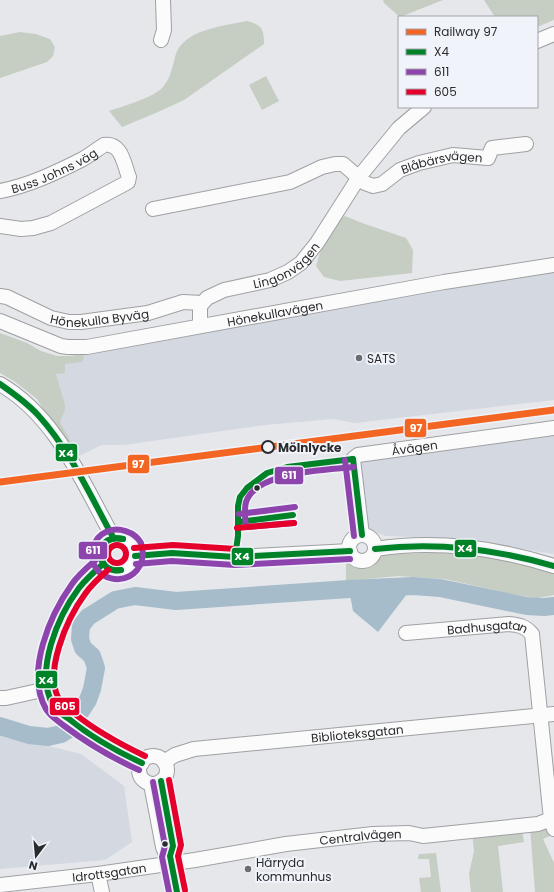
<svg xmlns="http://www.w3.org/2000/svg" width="554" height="892" font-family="Poppins,sans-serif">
	<rect width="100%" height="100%" fill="#e5e7eb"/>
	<g fill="#d3d8e1">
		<path d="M 554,270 L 554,400 L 355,423 L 333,419 L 265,425 L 124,445 L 102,445 L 79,456 L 60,422 L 65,410 L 56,373 L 65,373 L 64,364 L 82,354 L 82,350 Z"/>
		<path d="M 554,423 L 554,554 L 443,538 L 386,536 L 368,530 L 358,449 Z"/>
		<path d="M 0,734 L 81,754 L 124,786 L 132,842 L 105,860 L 0,869 Z"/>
	</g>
	<g fill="#c6cdc2">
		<path d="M 383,0 L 443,0 L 400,17 L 384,3 Z"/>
		<path d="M 484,0 L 554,0 L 554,20 L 537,27 L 537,17 L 495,17 Z"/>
		<path d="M 247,21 C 262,25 264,29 264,44 L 184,100 L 158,112 L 122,127 L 109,111 C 124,106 148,99 160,90 C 170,81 172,69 175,57 C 182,29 224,26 247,21 Z"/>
		<path d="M 20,32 L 36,34 L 50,39 L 55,47 L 53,56 L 47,62 L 0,78 L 0,36 Z"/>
		<path d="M 266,76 L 279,101 L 262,110 L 249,85 Z"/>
		<path d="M 345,216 L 362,223 L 406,238 L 413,250 L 412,273 L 340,281 L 324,277 L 316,266 L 320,253 L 336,221 Z"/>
		<path d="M 0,333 L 27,343 L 41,351 L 57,356 L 70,356 L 82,354 L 84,357 L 82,362 L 65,364 L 65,373 L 56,374 L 65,405 L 65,410 L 60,422 L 79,456 L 73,457 L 37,399 L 14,381 L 0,373 Z"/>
		<path d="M 433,553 L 484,554 L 554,571 L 554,595 L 537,598 L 512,594 L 445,579 L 398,576 L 346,581 L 346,559 L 360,566 L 370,565 L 385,554 Z"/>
		<path d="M 521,825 L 524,842 L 498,846 L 503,892 L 471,892 L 469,874 L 474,851 L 472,831 Z"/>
		<path d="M 546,825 L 552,835 L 543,839 L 554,863 L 554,892 L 535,892 L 530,827 Z"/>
		<path d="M 436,853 L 441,892 L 421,892 L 419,878 L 431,877 L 429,859 L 418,859 L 419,854 Z"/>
	</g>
	<path fill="#a6bcca" d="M 413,586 L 378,632 L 353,611 L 349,589 Z"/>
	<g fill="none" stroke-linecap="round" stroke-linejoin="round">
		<path stroke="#a6bcca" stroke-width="18" d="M 0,726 L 29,735 L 48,737 L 61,734 L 69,729 L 88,700 L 92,689 L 96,668 L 92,656 L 83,648 L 80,639 L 81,626 L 88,617 L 115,600 L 135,596 L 176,601 L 349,589 L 413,586 L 440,588 L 527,606 L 544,607 L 554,606"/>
		<g stroke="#9fa0a2" stroke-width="16">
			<g id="minor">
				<path d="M 161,40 L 164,30 L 163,0"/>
				<path d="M 537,41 L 554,34"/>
				<path id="s1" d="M 0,191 C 28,186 55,173 81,160 C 89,156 96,150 104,145 C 122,142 124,165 129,177 L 128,182 L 51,223 L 33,228 L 21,229 L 0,226"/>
				<path id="s2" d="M 153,209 L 290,182 L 322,167 L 335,164 L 343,164 L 365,183 L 373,186 L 382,184 L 400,170 L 419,163 L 453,155 L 488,158 L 492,148 L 526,144"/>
				<path id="s3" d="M 0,296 L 7,297 L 51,318 L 69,322 L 81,322 L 148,313 L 183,302 L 202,303"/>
				<path id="s4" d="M 0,321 L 61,346 L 68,347 L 87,347 L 444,282 L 554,265"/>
				<path id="s5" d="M 200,326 L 200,306 L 207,298 L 224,290 L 270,280 L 288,272 L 301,263 L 317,243 L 359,177 L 399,128 L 424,107"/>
				<path d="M 0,384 C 57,417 82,482 113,537"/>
				<path id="s6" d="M 362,535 L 353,459 L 358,455 L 554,428"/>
				<circle cx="362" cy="548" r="13"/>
				<circle cx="117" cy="554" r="17"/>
				<path d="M 375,549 C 434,540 497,548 554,566"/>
				<path d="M 135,556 L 172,553 L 235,557 L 350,551"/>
				<path d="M 103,564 C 95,571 86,579 79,588 C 60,614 33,673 53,705 C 57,711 65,716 71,721 C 93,738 116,752 142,763"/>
				<path id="s7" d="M 406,633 L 509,624 C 519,625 525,626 532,634 L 551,819 L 554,829"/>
				<path d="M 0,698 L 6,698 L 47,689"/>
				<circle cx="153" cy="770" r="14"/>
				<path id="s8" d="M 164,762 L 175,755 L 194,749 L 554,714"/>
				<path d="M 161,781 L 173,846 L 170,856 L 177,892"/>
				<path d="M 151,784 L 163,847 L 165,852 L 170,856"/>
				<path d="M 98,874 L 102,892"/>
				<path id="s9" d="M 0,885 L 98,874 L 195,860 L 286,844 L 373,834 L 409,833 L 423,836 L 538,824 L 551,819"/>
			</g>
		</g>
		<use href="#minor" stroke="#fbfbfc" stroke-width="14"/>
		<g stroke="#f0f3fa" stroke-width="9">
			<g id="bus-1">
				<path d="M 0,384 C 13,393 27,403 38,415 C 70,450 90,495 113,537"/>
				<path d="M 353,459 L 362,535"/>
				<path d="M 238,522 L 293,515"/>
				<path d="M 375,549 C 438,542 494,549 554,566"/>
				<path d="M 100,554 C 102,565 109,572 121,570"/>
				<path d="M 100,554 C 102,566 109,572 121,570"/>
				<path d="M 100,554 C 102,541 110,536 123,539"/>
				<path d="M 100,554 C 103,541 111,536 123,539"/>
				<path d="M 135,556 L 172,553 L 235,557 L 350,551"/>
				<path d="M 235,557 L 238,536 L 238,506 L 240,497 L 247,488 L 267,473 L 287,467 L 353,459"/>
				<path d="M 103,564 C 95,571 86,579 79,588 C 58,616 34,671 53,705 C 56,711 63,715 69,719 C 91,737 116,751 142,763"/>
				<path d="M 161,781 L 173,846 L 170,856 L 177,892"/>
			</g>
		</g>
		<g stroke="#f0f3fa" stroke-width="9">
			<g id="bus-2">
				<path d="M 345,460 L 354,536"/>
				<path d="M 239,514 L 295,507"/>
				<path d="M 294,523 L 246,527 C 245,519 244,510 246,502 C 256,471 327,470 354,467"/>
				<path d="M 98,558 C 89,566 79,574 72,584 C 50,615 25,672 46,709 C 50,716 57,720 63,725 C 87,743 112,758 139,770"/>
				<path d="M 142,560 C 133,592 85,581 93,548 C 95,540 99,535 106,532 C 118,526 135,532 141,543 C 142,547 143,552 143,556"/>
				<path d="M 136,564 L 172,561 L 235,565 L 350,559"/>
				<path d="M 153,782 L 165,846 L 162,857 L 169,892"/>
			</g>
		</g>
		<g stroke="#f0f3fa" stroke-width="9">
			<g id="bus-3">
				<path d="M 237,528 L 294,523"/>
				<circle cx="117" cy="554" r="9"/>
				<path d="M 134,548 L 173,545 L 236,549"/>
				<path d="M 108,570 C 100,577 91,585 85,594 C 68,617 41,675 61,702 C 64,707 70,710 75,714 C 96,731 120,744 145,756"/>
				<path d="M 169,780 L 181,845 L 178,856 L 185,890"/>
			</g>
		</g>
		<use href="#bus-1" stroke="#008228" stroke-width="6"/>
		<use href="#bus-2" stroke="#8e44ad" stroke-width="6"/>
		<use href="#bus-3" stroke="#e4002b" stroke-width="6"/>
		<g stroke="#f0f3fa" stroke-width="10">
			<path id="rail-1" d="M 0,482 L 554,410"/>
		</g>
		<use href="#rail-1" stroke="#f26522" stroke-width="7"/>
	</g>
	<g fill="#6b6d70" stroke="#f0f3fa" stroke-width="1.5">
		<circle cx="359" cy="358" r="4"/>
		<circle cx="248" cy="869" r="4"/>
	</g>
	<circle fill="#f0f3fa" stroke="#2a2b2e" stroke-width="2" cx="268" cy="447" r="6"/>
	<g fill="#2a2b2e" stroke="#f0f3fa" stroke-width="1.5">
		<circle cx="257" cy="488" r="3.5"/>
		<circle cx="165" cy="844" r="3.5"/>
	</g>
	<g text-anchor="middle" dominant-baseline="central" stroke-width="4" stroke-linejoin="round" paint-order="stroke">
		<g font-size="12" fill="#2a2b2e" stroke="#f0f3fa">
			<text stroke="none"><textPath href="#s2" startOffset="309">Blåbärsvägen</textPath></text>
			<text stroke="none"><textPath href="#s1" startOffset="58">Buss Johns väg</textPath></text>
			<text stroke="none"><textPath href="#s5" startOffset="118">Lingonvägen</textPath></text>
			<text stroke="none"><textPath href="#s3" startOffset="105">Hönekulla Byväg</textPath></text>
			<text stroke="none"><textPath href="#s4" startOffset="283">Hönekullavägen</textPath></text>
			<text stroke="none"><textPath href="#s6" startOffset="140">Åvägen</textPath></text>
			<text stroke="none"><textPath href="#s7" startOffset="82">Badhusgatan</textPath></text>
			<text stroke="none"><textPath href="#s8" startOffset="197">Biblioteksgatan</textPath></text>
			<text stroke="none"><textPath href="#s9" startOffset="364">Centralvägen</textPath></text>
			<text stroke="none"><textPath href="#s9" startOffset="110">Idrottsgatan</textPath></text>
		</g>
		<g font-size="12" fill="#2a2b2e" stroke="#f0f3fa" text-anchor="start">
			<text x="367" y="358">SATS</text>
			<text x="256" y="862">Härryda<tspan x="256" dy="14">kommunhus</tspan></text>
		</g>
		<g font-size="12" font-weight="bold" fill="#2a2b2e" stroke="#f0f3fa" text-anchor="start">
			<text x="278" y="447">Mölnlycke</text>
		</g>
	</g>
	<g stroke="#f0f3fa" stroke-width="1.5">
		<rect x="404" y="418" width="23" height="20" rx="4" fill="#f26522"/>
		<rect x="55" y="443" width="23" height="19" rx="4" fill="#008228"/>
		<rect x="127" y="454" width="23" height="20" rx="4" fill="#f26522"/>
		<rect x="274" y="466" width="30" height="19" rx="4" fill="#8e44ad"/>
		<rect x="454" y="539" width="23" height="19" rx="4" fill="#008228"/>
		<rect x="78" y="541" width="30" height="19" rx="4" fill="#8e44ad"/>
		<rect x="231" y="547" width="23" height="19" rx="4" fill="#008228"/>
		<rect x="35" y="670" width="23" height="19" rx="4" fill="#008228"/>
		<rect x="49" y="697" width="31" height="19" rx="4" fill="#e4002b"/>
	</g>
	<g font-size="11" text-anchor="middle" font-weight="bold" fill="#fff">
		<text x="416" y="432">97</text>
		<text x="66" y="457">X4</text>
		<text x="138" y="468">97</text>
		<text x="289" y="479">611</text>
		<text x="465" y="552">X4</text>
		<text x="93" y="554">611</text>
		<text x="242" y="560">X4</text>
		<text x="46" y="684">X4</text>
		<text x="65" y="710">605</text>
	</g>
	<rect x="398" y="16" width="140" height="92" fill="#f0f3fa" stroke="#a1a3a8"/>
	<rect x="406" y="29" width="20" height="6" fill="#f26522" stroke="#a1a3a8"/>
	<text x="434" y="36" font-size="12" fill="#2a2b2e">Railway 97</text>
	<rect x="406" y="49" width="20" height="6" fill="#008228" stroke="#a1a3a8"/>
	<text x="434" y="56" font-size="12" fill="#2a2b2e">X4</text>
	<rect x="406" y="69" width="20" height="6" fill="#8e44ad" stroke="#a1a3a8"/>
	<text x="434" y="76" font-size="12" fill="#2a2b2e">611</text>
	<rect x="406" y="89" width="20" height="6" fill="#e4002b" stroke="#a1a3a8"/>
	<text x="434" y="96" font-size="12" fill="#2a2b2e">605</text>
	<g transform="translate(36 856) rotate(196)" stroke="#f0f3fa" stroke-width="3" paint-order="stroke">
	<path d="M0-3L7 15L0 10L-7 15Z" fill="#2a2b2e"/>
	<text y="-6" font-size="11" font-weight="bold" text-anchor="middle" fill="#2a2b2e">N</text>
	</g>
</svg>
